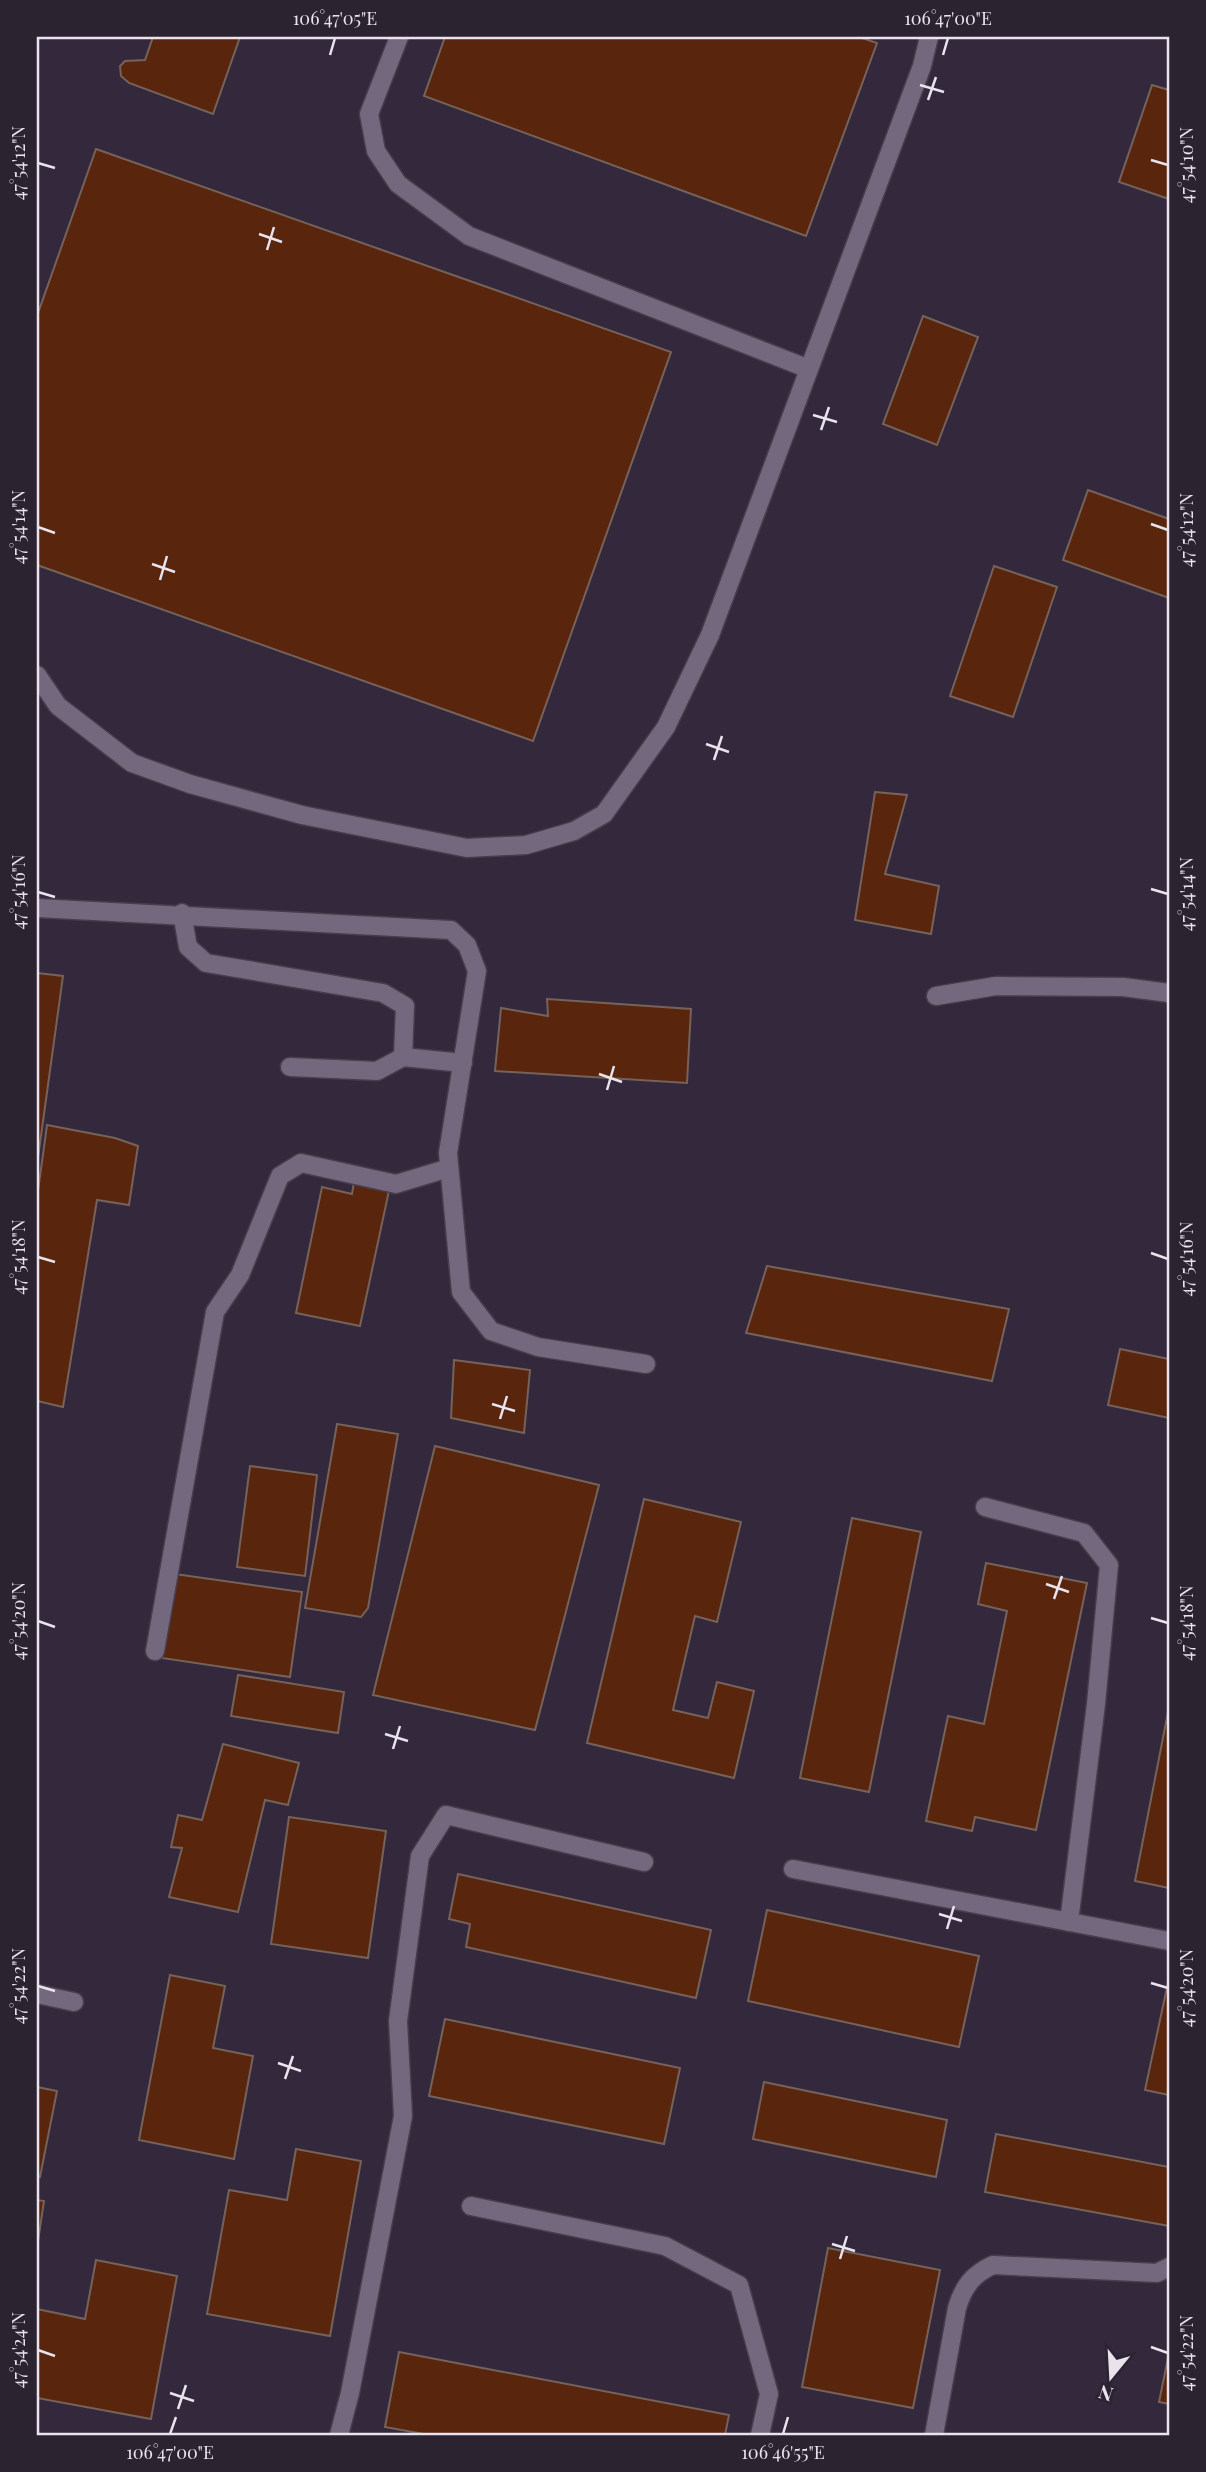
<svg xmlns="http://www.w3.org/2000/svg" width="1206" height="2472" font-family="'Playfair Display',serif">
	<rect width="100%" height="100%" fill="#2c2331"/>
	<rect fill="#34283c" x="37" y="37" width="1132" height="2398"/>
	<g fill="#59260d" stroke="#75625a" stroke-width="2">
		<path d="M 153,37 L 240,37 L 213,114 L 129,83 L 121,76 L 120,66 L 125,61 L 145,60 Z"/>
		<path d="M 445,37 L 859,37 L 877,43 L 806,236 L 424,96 Z"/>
		<path d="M 1152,85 L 1169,90 L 1169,199 L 1119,182 Z"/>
		<path d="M 96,149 L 671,352 L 533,741 L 37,565 L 37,316 Z"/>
		<path d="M 923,316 L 978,337 L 937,445 L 883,424 Z"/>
		<path d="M 1088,490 L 1169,519 L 1169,598 L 1063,560 Z"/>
		<path d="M 994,566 L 1057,587 L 1013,717 L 950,696 Z"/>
		<path d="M 875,792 L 907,795 L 885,874 L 939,886 L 931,934 L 855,920 Z"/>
		<path d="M 37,973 L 63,976 L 37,1165 Z"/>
		<path d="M 547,999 L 691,1009 L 687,1083 L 495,1071 L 501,1008 L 548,1016 Z"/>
		<path d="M 47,1125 L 115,1138 L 138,1146 L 129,1205 L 97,1200 L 63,1407 L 37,1401 L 37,1198 Z"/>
		<path d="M 355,1176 L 390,1186 L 360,1326 L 296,1313 L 322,1187 L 352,1194 Z"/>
		<path d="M 767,1266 L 1009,1309 L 992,1381 L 746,1333 Z"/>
		<path d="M 1120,1349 L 1169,1359 L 1169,1418 L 1108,1405 Z"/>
		<path d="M 454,1360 L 530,1370 L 524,1433 L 451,1418 Z"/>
		<path d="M 337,1424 L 398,1434 L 368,1608 L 361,1617 L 305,1608 Z"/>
		<path d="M 435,1446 L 599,1485 L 535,1730 L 373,1695 Z"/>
		<path d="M 250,1466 L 317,1475 L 305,1576 L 237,1567 Z"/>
		<path d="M 644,1499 L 741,1522 L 717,1622 L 695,1616 L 673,1710 L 708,1718 L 717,1682 L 754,1691 L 734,1778 L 587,1743 Z"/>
		<path d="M 852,1518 L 921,1532 L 869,1792 L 800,1778 Z"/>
		<path d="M 986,1563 L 1087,1583 L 1036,1830 L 975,1817 L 972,1831 L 926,1821 L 948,1716 L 984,1724 L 1007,1611 L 978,1604 Z"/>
		<path d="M 175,1574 L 302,1592 L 290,1677 L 162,1658 Z"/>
		<path d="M 238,1675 L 344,1692 L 338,1733 L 231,1716 Z"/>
		<path d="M 1169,1707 L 1169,1888 L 1135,1881 Z"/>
		<path d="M 223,1744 L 299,1763 L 288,1805 L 265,1800 L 238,1912 L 169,1897 L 182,1848 L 171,1847 L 178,1815 L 202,1820 Z"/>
		<path d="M 289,1817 L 386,1831 L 368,1958 L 271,1944 Z"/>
		<path d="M 458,1874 L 711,1930 L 696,1998 L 466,1947 L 470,1924 L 449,1919 Z"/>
		<path d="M 767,1910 L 979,1956 L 959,2047 L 748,2001 Z"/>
		<path d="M 170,1975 L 225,1986 L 213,2048 L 253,2056 L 234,2159 L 139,2140 Z"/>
		<path d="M 1169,1978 L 1169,2095 L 1145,2090 Z"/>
		<path d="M 445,2019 L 680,2068 L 664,2144 L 429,2096 Z"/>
		<path d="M 764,2082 L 947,2120 L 936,2177 L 753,2139 Z"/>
		<path d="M 37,2087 L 57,2091 L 40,2177 L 37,2176 Z"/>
		<path d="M 996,2134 L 1169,2167 L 1169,2226 L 985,2192 Z"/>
		<path d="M 296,2149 L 361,2161 L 330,2336 L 207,2314 L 229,2190 L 287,2200 Z"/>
		<path d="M 37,2200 L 44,2201 L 37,2248 Z"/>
		<path d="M 828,2248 L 940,2270 L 913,2408 L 802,2387 Z"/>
		<path d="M 96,2260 L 177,2276 L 151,2419 L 37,2398 L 37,2309 L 85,2319 Z"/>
		<path d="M 399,2352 L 729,2415 L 725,2435 L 429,2435 L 385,2427 Z"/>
		<path d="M 1169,2353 L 1169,2404 L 1159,2402 Z"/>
	</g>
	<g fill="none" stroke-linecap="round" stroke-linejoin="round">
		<g stroke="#463e4b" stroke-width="21">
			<g id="minor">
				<path d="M 399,37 L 369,114 L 376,151 L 398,184 L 469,236 L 809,369"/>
				<path d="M 37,675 L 58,706 L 132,763 L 190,784 L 302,815 L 467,848 L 526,845 L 574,831 L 604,814 L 666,727 L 710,635 L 922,66 L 929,37"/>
				<path d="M 37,908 L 451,930 L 467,945 L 477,971 L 448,1153 L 461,1292 L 491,1331 L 538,1347 L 646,1364"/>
				<path d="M 182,913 L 188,947 L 206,963 L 383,993 L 405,1006 L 403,1057"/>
				<path d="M 936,996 L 996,986 L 1123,987 L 1169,993"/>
				<path d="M 290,1067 L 377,1071 L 403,1057 L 463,1063"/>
				<path d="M 985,1507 L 1084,1533 L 1109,1565 L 1096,1704 L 1069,1922"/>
				<path d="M 155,1651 L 215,1312 L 240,1275 L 280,1176 L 301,1163 L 396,1184 L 449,1168"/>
				<path d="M 793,1869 L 1169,1941"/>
				<path d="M 37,1994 L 74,2002"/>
				<path d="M 471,2206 L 665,2246 L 739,2285 L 769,2394 L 760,2435"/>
				<path d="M 339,2435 L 350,2393 L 403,2116 L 398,2021 L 420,1856 L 446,1815 L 644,1862"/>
				<path d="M 934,2435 L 957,2308 C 963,2287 973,2274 993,2265 L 1157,2273 L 1169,2267"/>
			</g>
		</g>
		<use href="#minor" stroke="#74687e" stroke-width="18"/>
	</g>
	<path fill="none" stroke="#e8e3ec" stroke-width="2.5" d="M 330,55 L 335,38M 943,55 L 948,38M 920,85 L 944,92M 928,100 L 936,77M 1151,160 L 1168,165M 38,163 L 55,168M 259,234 L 282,242M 267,250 L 274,227M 813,415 L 837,422M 821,430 L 829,407M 1151,524 L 1168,530M 38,527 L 55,533M 152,564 L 175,572M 160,580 L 167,556M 706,744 L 729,752M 714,760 L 722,736M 1151,889 L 1168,894M 38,892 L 55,897M 599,1074 L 622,1082M 607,1090 L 614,1066M 1151,1253 L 1168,1259M 38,1257 L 55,1262M 492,1404 L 515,1411M 500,1419 L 507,1396M 1046,1584 L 1069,1592M 1054,1599 L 1062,1576M 1151,1618 L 1168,1623M 38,1621 L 55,1627M 385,1734 L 408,1741M 393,1749 L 400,1726M 939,1914 L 962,1921M 947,1929 L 954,1906M 1151,1983 L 1168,1988M 38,1986 L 55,1991M 278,2063 L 301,2071M 285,2079 L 293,2056M 832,2244 L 855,2251M 840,2259 L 847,2236M 1151,2347 L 1168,2353M 38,2350 L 55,2356M 170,2393 L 194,2401M 178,2409 L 186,2385M 170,2434 L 176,2417M 783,2434 L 788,2417"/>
	<rect width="1206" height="2472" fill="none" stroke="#2c2331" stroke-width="77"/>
	<g transform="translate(1111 2377) rotate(198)" stroke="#2c2331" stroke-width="5" paint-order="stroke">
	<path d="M0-5L12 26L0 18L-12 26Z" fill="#e8e3ec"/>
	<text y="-10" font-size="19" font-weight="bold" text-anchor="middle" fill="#e8e3ec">N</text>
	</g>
	<rect x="38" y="38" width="1130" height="2396" fill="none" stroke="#e8e3ec" stroke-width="2.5"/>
	<g font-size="18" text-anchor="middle" fill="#e8e3ec">
		<text x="335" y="25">106°47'05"E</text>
		<text x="948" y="25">106°47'00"E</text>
		<text transform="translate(19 163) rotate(-90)" y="6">47°54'12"N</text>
		<text transform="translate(1187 165) rotate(-90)" y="6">47°54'10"N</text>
		<text transform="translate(19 527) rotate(-90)" y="6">47°54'14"N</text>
		<text transform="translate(1187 530) rotate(-90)" y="6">47°54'12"N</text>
		<text transform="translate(19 892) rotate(-90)" y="6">47°54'16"N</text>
		<text transform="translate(1187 894) rotate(-90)" y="6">47°54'14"N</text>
		<text transform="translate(19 1257) rotate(-90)" y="6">47°54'18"N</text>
		<text transform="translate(1187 1259) rotate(-90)" y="6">47°54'16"N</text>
		<text transform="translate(19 1621) rotate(-90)" y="6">47°54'20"N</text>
		<text transform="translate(1187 1623) rotate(-90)" y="6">47°54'18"N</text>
		<text transform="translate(19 1986) rotate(-90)" y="6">47°54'22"N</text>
		<text transform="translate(1187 1988) rotate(-90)" y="6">47°54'20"N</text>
		<text transform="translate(19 2350) rotate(-90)" y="6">47°54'24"N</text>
		<text transform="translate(1187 2353) rotate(-90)" y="6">47°54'22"N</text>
		<text x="170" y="2459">106°47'00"E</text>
		<text x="783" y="2459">106°46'55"E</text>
	</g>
</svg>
